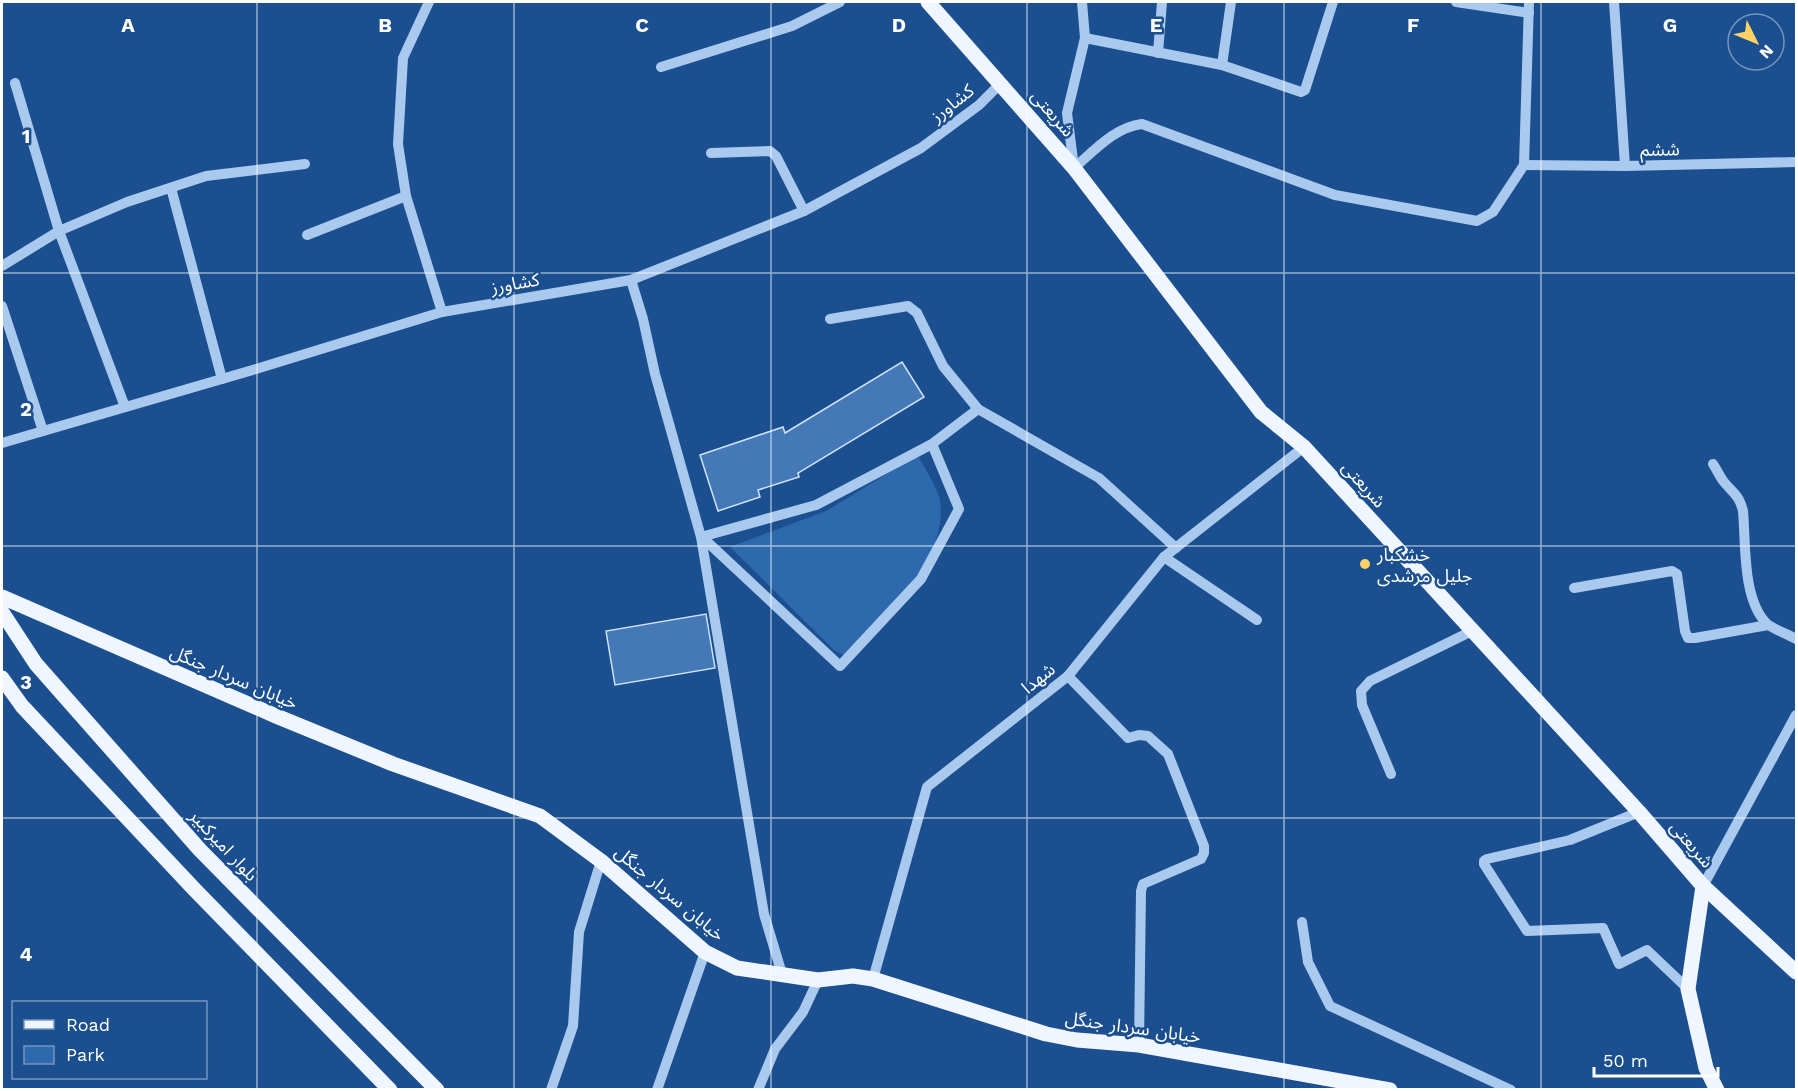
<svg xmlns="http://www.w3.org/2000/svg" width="1798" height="1091" font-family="'Work Sans','Noto Sans Arabic',sans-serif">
	<rect width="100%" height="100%" fill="#1b4f8f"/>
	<path fill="#2e69ad" d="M 918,455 C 924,468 938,488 940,501 C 949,556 887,613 854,650 L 843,655 L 834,650 L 730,547 L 826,511 Z"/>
	<g fill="#4478b7" stroke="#cfe3fa" stroke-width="1.5">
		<path d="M 902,362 L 924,397 L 798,473 L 799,477 L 758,490 L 760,497 L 718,511 L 700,455 L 783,427 L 785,433 Z"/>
		<path d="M 706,614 L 715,668 L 615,685 L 606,631 Z"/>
	</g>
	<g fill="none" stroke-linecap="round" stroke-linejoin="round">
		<g stroke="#a9c9ee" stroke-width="10">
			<path d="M 429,2 L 403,58 L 398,144 L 406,196 L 442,312"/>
			<path d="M 1456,2 L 1529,13"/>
			<path d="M 1614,2 L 1625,166"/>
			<path d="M 1085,38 L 1222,65 L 1301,92 L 1305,90 L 1333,2"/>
			<path d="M 1158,53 L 1162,2"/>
			<path d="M 1222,65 L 1231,2"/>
			<path d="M 661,67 L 792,26 L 840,2"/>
			<path d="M 15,83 L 59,231 L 125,407"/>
			<path d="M 711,153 L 770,151 L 776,156 L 804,211"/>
			<path d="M 1524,165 L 1625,166 L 1796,162"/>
			<path d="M 1074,168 C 1094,151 1115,127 1142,124 L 1335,195 L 1477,221 L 1493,212 L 1524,165 L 1529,2"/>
			<path d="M 1074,168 L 1067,113 L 1085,38 L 1082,2"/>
			<path d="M 171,188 L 222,379"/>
			<path d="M 307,235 L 406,196"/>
			<path d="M 2,266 L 59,231 L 127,202 L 206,176 L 305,164"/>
			<path d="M 631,280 L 643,319 L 655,374 L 701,537 L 764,914 L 782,974"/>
			<path d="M 2,306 L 43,431"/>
			<path d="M 830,319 L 908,306 L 917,313 L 943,366 L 978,409 L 1099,478 L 1176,548"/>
			<path d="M 2,443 L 256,369 L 442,312 L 631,280 L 804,211 L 921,148 L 979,105 L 1001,83"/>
			<path d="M 1713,464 C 1717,470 1720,477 1724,482 C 1734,494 1739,495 1743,511 C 1746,544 1742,599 1767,624 C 1775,630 1788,634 1796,639"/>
			<path d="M 701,537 L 816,505 L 932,444 L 978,409"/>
			<path d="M 702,537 L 840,666 L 921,579 L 959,509 L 932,444"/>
			<path d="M 1164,557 L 1257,620"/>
			<path d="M 1574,588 L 1672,571 L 1677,574 L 1685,631 L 1688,638 L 1695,638 L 1768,625"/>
			<path d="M 1068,676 L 1128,738 L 1139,735 L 1148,736 L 1168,754 L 1204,846 L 1204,853 L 1201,859 L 1143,884 L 1141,891 L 1139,1045"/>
			<path d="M 1391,774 L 1362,705 L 1361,691 L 1370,681 L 1472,631"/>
			<path d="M 1639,812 L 1570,840 L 1487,859 L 1484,861 L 1484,864 L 1527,931 L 1603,928 L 1619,964 L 1647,950 L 1688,989"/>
			<path d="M 1703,886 L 1796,715"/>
			<path d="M 1302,922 L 1308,962 L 1330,1006 L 1511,1090"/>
			<path d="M 873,979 L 927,787 L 1068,676 L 1164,557 L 1304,447"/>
			<path d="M 551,1090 L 573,1026 L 579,932 L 601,861"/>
			<path d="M 657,1090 L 705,952"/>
			<path d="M 758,1090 L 775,1049 L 803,1012 L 818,980"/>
		</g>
		<g stroke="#f0f6ff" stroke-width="15">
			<path d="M 928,2 L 1074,168 L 1261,412 L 1304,447 L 1639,812 L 1703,886 L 1796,972"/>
			<path d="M 2,597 L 276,716 L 393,764 L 540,816 L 601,861 L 705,952 L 737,968 L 818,980 L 853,976 L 873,979 L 1046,1034 L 1077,1040 L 1139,1045 L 1390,1090"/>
			<path d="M 2,612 L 36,664 L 200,850 L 437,1090"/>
			<path d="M 2,678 L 22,706 L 195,890 L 390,1090"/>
			<path d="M 1703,886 L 1688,989 L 1706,1068 L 1717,1090"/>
		</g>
	</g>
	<path fill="none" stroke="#fff" stroke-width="1.5" stroke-opacity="0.55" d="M 257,2 L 257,1090M 514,2 L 514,1090M 771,2 L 771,1090M 1027,2 L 1027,1090M 1284,2 L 1284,1090M 1541,2 L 1541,1090M 2,273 L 1796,273M 2,546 L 1796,546M 2,818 L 1796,818"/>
	<circle fill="#ffd166" stroke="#1b4f8f" stroke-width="2" cx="1365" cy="564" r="6"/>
	<g text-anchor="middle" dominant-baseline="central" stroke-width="5" stroke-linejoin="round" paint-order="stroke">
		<g font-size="18" fill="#fff" stroke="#1b4f8f">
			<text transform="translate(952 103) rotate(-38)">کشاورز</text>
			<text transform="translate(1053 113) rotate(49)">شریعتی</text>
			<text transform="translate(1660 149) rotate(-1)">ششم</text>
			<text transform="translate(515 283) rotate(-10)">کشاورز</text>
			<text transform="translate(1364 484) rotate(48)">شریعتی</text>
			<text transform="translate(234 677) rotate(23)">خیابان سردار جنگل</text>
			<text transform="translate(1038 678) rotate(-39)">شهدا</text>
			<text transform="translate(1692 844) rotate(49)">شریعتی</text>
			<text transform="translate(224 845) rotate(47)">بلوار امیرکبیر</text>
			<text transform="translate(670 893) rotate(40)">خیابان سردار جنگل</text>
			<text transform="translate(1133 1027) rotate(8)">خیابان سردار جنگل</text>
		</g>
		<g font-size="18" fill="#fff" stroke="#1b4f8f" text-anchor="start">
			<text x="1377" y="554">خشکبار<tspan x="1377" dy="21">جلیل مرشدی</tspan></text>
		</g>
	</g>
	<g font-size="20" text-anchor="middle" font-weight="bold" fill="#fff" stroke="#1b4f8f" stroke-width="5" stroke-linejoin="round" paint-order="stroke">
		<text x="128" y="32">A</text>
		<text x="385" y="32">B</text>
		<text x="642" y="32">C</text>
		<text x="899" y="32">D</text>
		<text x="1156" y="32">E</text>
		<text x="1413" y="32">F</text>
		<text x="1670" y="32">G</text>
		<text x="26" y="143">1</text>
		<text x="26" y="416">2</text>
		<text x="26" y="689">3</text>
		<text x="26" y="961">4</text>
	</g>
	<rect width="1798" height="1091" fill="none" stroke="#ffffff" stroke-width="6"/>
	<rect x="12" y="1001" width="195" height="78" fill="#1b4f8f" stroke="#7695bc" stroke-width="1.5"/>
	<rect x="24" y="1020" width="30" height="9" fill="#f0f6ff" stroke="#7695bc" stroke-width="1.5"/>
	<text x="66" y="1031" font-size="18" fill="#ffffff">Road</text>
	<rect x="24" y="1046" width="30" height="18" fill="#2e69ad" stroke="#7695bc" stroke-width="1.5"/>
	<text x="66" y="1061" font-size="18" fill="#ffffff">Park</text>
	<g transform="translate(1756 42) rotate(133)"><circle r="28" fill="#1b4f8f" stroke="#7695bc" stroke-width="1.5"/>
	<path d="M0-4.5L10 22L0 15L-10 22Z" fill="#ffd166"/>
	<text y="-9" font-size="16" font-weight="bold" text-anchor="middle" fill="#ffffff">N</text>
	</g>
	<path d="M1594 1067v9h124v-9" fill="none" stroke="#ffffff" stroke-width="3"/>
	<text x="1603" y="1067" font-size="18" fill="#ffffff" stroke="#1b4f8f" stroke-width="4.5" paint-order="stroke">50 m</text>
</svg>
